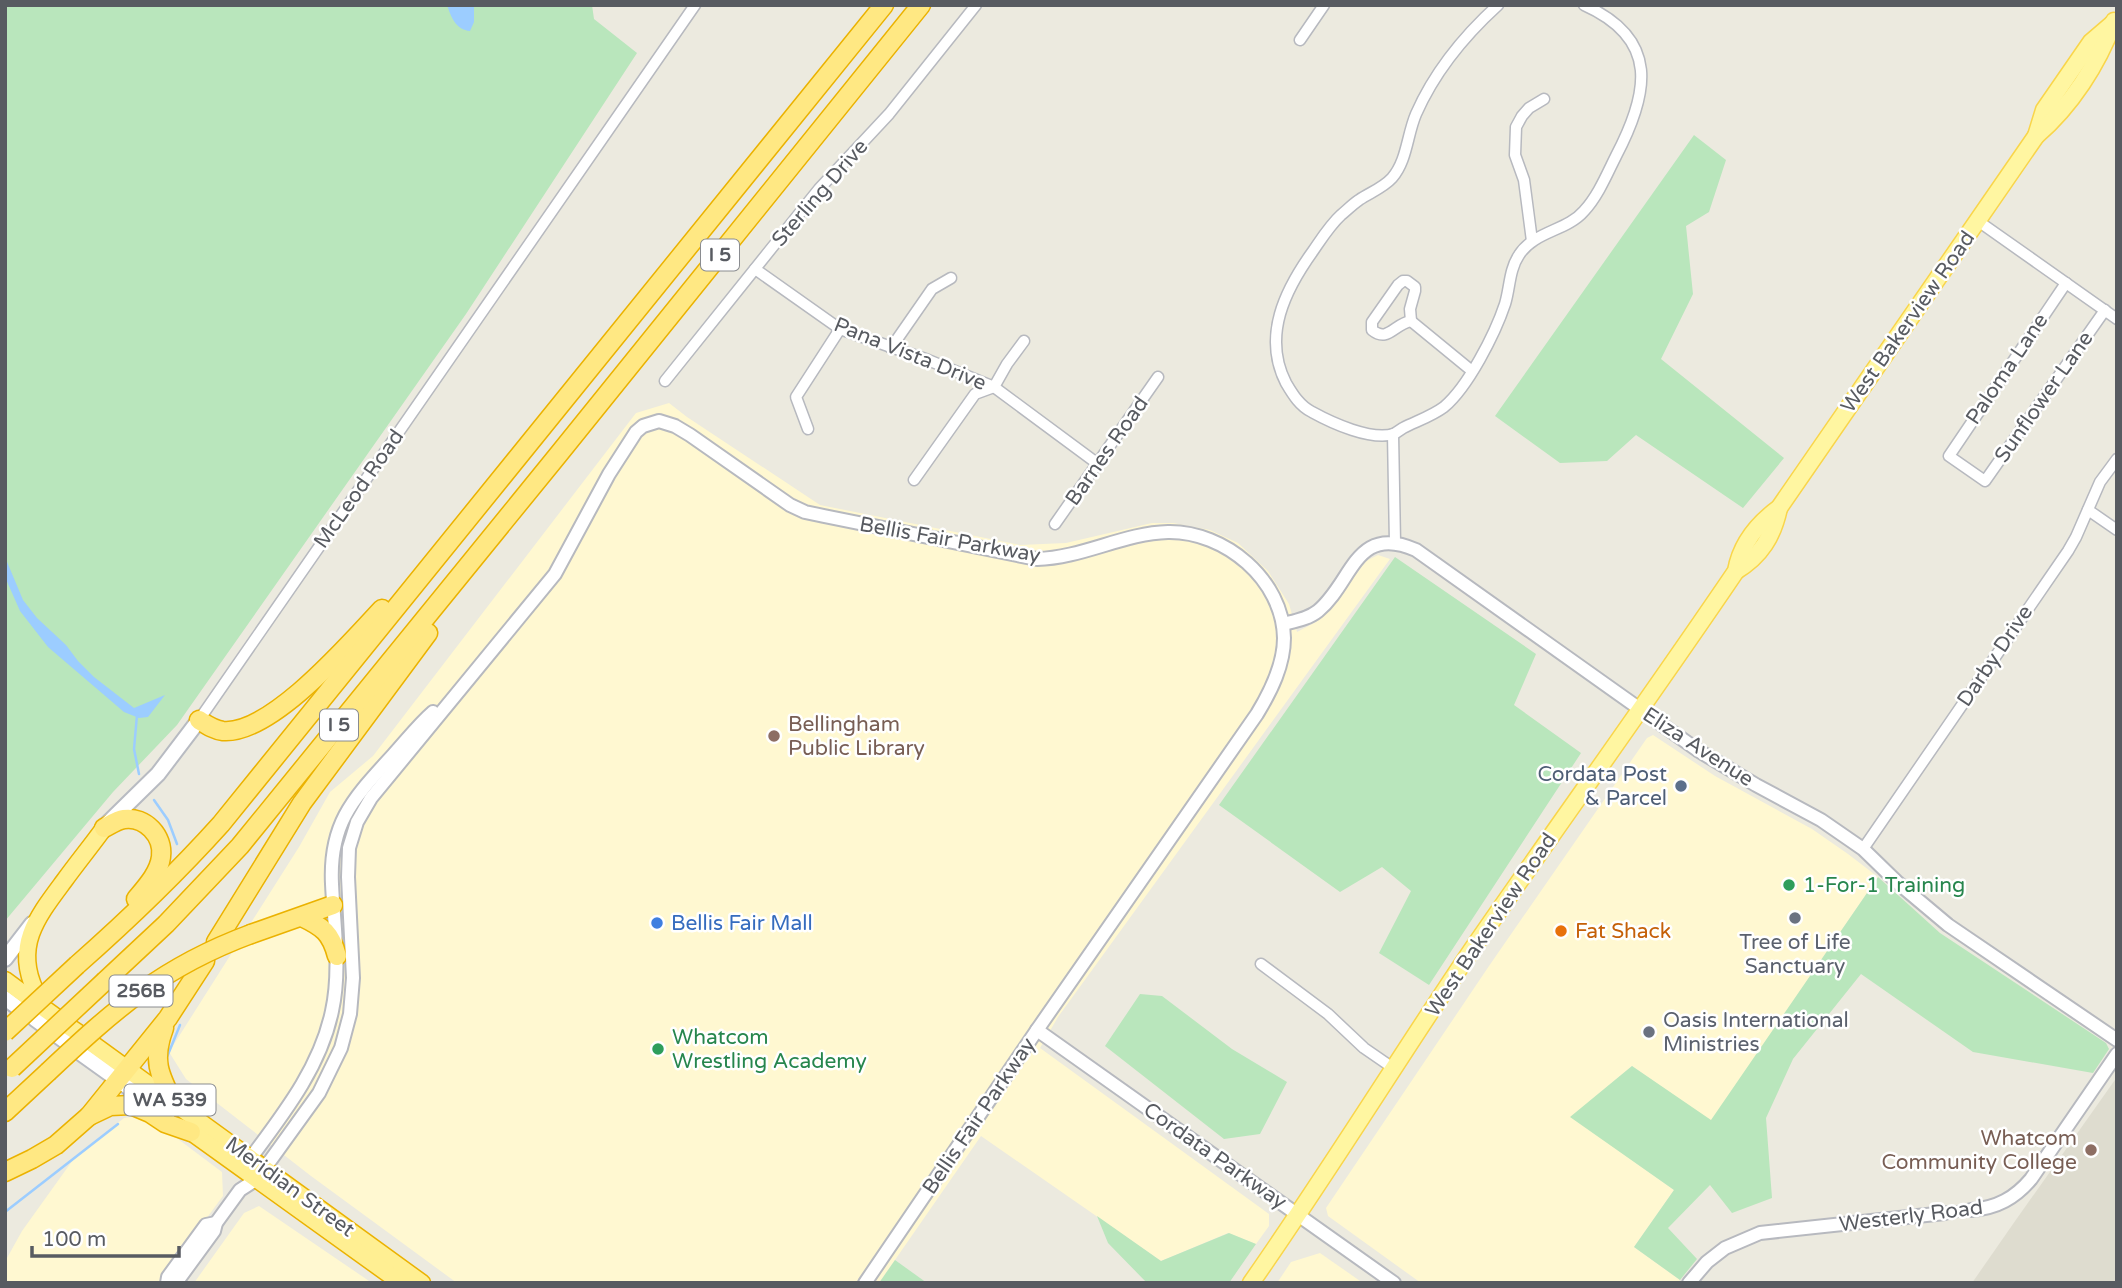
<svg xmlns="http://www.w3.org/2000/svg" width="2122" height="1288" font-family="'Varela Round',sans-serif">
	<rect width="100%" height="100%" fill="#eceadf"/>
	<g fill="#fff8d1">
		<path d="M 669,403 L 687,417 L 820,505 L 1020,545 L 1066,543 L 1152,523 L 1173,523 L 1210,530 L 1238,543 L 1268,571 L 1289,604 L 1297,632 L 1316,622 L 1330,609 L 1366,561 L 1378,555 L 1390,559 L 1058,1017 L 1040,1048 L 1269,1214 L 1269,1226 L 1256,1244 L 1228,1233 L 1161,1261 L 981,1136 L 879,1283 L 457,1283 L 311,1176 L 186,1079 L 169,1052 L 299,847 L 330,792 L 373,756 L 636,413 Z"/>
		<path d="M 1653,735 L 1715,776 L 1812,829 L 1848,854 L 1878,877 L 1711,1121 L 1632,1066 L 1571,1117 L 1674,1190 L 1634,1247 L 1680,1280 L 1678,1283 L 1421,1283 L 1328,1216 L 1326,1208 L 1489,966 L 1647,738 Z"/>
		<path d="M 136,1116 L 162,1127 L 222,1172 L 223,1196 L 159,1283 L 5,1283 L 5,1257 L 7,1258 L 22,1231 L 75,1157 L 124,1118 Z"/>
		<path d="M 259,1206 L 372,1283 L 194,1283 L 244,1213 Z"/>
		<path d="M 1320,1253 L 1363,1283 L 1277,1283 L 1291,1262 Z"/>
	</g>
	<path fill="#dedccf" d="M 2117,1077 L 2117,1283 L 1972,1283 L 2013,1224 Z"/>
	<g fill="#b9e6bc">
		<path d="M 5,5 L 592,5 L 594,19 L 637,53 L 466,314 L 177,725 L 113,792 L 5,921 Z"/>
		<path d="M 1694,135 L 1726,160 L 1709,212 L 1686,226 L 1693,294 L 1661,359 L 1784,458 L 1743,508 L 1636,435 L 1607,461 L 1560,463 L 1495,416 Z"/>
		<path d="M 1395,557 L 1536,654 L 1514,705 L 1581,753 L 1429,985 L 1379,953 L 1411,891 L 1382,867 L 1340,892 L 1219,805 Z"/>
		<path d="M 1878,877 L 1940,933 L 2106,1043 L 2109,1049 L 2093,1073 L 1973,1052 L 1861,974 L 1793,1059 L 1766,1118 L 1772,1198 L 1732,1213 L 1710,1185 L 1668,1228 L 1697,1259 L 1680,1280 L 1634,1247 L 1674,1190 L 1570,1117 L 1632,1066 L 1711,1120 Z"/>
		<path d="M 1140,994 L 1162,996 L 1232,1049 L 1287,1082 L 1260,1134 L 1224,1139 L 1105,1046 Z"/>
		<path d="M 1097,1216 L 1161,1261 L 1229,1233 L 1256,1244 L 1229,1283 L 1147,1283 L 1108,1243 Z"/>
		<path d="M 895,1260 L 927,1283 L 879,1283 Z"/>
	</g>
	<g fill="#9ccdff">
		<path d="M 447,5 L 474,5 L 474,22 L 470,31 C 456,30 451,17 447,5 Z"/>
		<path d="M 5,557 L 23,600 L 37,618 L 66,645 L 78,661 L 94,677 L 134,708 L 165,695 L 148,717 L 139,718 L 124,712 L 48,647 L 20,611 L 5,577 Z"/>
	</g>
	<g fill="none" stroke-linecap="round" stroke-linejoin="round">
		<g stroke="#9ccdff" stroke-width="2.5">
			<path d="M 137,715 L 134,749 L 139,774"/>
			<path d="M 154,800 L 168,820 L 177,844"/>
			<path d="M 167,1057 L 180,1025"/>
			<path d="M 5,1212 L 118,1124"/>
		</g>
		<g stroke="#b7b9bf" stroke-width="13">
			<g id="minor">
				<path d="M 1498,5 C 1465,35 1434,73 1416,114 C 1407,135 1407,161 1392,178 C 1383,188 1369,193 1359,200 C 1353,204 1347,210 1341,215 C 1330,225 1322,238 1313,251 C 1285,290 1262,336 1286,383 C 1293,395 1300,406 1312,412 C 1332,423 1371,441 1394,434 C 1397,432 1400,430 1403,428 C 1417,421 1432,416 1444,407 C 1468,387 1495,334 1505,304 C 1510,288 1509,270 1519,255 C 1534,231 1567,231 1584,211 C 1598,196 1607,174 1616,156 C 1649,93 1660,39 1584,5"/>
				<path d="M 1300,40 L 1324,5"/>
				<path d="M 1978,221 L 2117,319"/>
				<path d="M 1532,241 L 1524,180 L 1515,155 L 1516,127 L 1522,116 L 1529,108 L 1544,99"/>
				<path d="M 755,269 L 840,329 L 928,360 L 994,387 L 1098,464"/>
				<path d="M 1403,281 L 1407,281 L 1415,287 L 1415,291 L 1410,309 L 1411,321 C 1394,324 1388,343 1372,330 L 1372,322 L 1398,285 Z"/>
				<path d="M 2066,283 L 1949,456 L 1985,481 L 2105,310"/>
				<path d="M 1411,321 L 1472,371"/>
				<path d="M 891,348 L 932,289 L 951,278"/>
				<path d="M 665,381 L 819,189 L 889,114 L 976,5"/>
				<path d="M 808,429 L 796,397 L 840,329"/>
				<path d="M 1393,434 L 1395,543"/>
				<path d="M 914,480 L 975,394 L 994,387 L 1007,364 L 1024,341"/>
				<path d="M 2088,510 L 2117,530"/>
				<path d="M 1055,524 L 1158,377"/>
				<path d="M 199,720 L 695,5"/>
				<path d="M 1863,849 L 2068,551 L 2076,537 L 2100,482 L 2117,459"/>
				<path d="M 1261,964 L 1328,1014 L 1364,1048 L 1393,1068"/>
				<path d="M 1945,1213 L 1971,1210"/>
			</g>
		</g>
		<g stroke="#b7b9bf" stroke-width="16">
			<g id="tertiary">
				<path d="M 1283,624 C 1295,621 1308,619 1318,611 C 1353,582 1355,523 1416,550 L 1699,751 L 1756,785 L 1821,820 L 1863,849 L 1898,883 L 1948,925 L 2117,1040"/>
				<path d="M 1037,1030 L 1394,1283"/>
				<path d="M 247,1163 C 281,1117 320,1069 332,1011 C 341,970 334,927 332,884 C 329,822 354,798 393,755 C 406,741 418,725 433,712"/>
				<path d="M 1971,1210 C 1997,1208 2015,1198 2031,1179 L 2117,1054"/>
				<path d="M 167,1283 L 168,1277 L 206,1225 L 216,1223"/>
				<path d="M 176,1283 L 214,1231 L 216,1223 L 240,1190 L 257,1179 L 319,1093 L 341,1048 L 350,1014 L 353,978 L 348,877 L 349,848 L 357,822 L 371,798 L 555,574 L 609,474 L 636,432 L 643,426 L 659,421 L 675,426 L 690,435 L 790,505 L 805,512 L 824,516 L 1037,559 C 1082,558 1124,533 1168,532 C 1225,531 1283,580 1284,638 C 1284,665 1271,691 1257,714 L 1037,1030 L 865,1283"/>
				<path d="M 1689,1283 L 1707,1262 L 1725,1248 L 1760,1233 L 1945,1213"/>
			</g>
		</g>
		<g stroke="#b8bbc2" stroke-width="18">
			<g id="secondary">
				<path d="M 107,824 L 158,774 L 199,720"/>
				<path d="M 5,959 L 32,924"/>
				<path d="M 5,998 L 17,1007"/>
				<path d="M 35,1019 L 46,1027"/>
				<path d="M 58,1036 L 69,1044"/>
				<path d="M 79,1052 L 167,1115"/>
			</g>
		</g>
		<g stroke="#f9d54a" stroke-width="19">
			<g id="primary">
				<path d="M 2036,136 L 2044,110 L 2091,42 L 2112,24"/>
				<path d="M 1736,571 C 1761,556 1773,536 1779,508"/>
				<path d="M 1251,1283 C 1328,1173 1398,1059 1473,948 C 1560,822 1650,698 1736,571 C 1741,543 1757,524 1779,508 L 2036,136 C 2071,106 2098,64 2114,21"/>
			</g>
		</g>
		<g stroke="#ebb200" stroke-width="19">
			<g id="trunk">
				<path d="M 5,980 L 28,997"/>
				<path d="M 35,990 C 14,945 38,916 64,881 C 77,863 91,846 104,828"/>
				<path d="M 45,1009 L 56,1017"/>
				<path d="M 68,1026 L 80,1034"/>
				<path d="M 90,1042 L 422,1283"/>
				<path d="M 191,1132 L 401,1283"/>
			</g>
		</g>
		<g stroke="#ebb200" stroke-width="21">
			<g id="motorway">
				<path d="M 199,720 C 207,725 214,730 223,731 C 271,735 350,643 382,609"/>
				<path d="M 104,828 C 110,825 117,820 124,819 C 145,816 164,836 161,857 C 159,873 146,887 136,899"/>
				<path d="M 302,917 C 323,927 331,933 337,956"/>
				<path d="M 251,934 L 333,905"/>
				<path d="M 216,942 L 302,803 L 428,633"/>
				<path d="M 77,965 C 128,920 176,874 221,824 L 884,5"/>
				<path d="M 105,981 L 166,924 L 240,846 L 558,455 L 921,5"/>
				<path d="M 164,1028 C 152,1060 159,1074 173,1102"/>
				<path d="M 5,1112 L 48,1072"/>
				<path d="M 89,1116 L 110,1106 L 131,1105 L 150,1113 L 165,1123 L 191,1132"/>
				<path d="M 5,1172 L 32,1159 L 56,1145 L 89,1116 L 168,1018 L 205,961"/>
			</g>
		</g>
		<use href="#minor" stroke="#fff" stroke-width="10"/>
		<use href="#tertiary" stroke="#fff" stroke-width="12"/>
		<use href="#secondary" stroke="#fff" stroke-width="14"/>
		<use href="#primary" stroke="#fff6a1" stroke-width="16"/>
		<use href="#trunk" stroke="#ffef92" stroke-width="16"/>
		<use href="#motorway" stroke="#ffe883" stroke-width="18"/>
		<g stroke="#ebb200" stroke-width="21" stroke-linecap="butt">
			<g id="motorway-bridge">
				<path d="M 5,1032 L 77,965"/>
				<path d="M 12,1068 L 105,981"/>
				<path d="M 48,1072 C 115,1009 162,967 251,934"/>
			</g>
		</g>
		<use href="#motorway-bridge" stroke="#ffe883" stroke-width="18"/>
	</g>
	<g fill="#8d6e63" stroke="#fff" stroke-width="2.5">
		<circle cx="774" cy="736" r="7"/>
		<circle cx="2091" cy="1150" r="7"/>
	</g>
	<circle fill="#5c6f8a" stroke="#fff" stroke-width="2.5" cx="1681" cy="786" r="7"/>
	<g fill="#2e9e5b" stroke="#fff" stroke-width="2.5">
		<circle cx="1789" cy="885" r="7"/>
		<circle cx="658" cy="1049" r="7"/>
	</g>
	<g fill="#6b7280" stroke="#fff" stroke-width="2.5">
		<circle cx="1795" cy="918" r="7"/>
		<circle cx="1649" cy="1032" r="7"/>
	</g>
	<circle fill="#3f7fe0" stroke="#fff" stroke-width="2.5" cx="657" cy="923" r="7"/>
	<circle fill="#e8710a" stroke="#fff" stroke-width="2.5" cx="1561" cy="931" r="7"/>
	<g text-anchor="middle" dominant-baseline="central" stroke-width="5" stroke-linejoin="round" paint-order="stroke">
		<g fill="#fff" stroke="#8a8c90" stroke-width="2">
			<rect x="701" y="239.5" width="38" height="31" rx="5"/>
			<rect x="320" y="709.5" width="38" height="31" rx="5"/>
			<rect x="109.5" y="975.5" width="63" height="31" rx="5"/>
			<rect x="124.5" y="1084.5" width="91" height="31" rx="5"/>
		</g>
		<g font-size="19" font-weight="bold" fill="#585b61">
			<text x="720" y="255">I 5</text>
			<text x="339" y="725">I 5</text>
			<text x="141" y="991">256B</text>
			<text x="170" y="1100">WA 539</text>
		</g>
		<g font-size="21" fill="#585b61" stroke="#fff">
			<text transform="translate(820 193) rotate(-49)">Sterling Drive</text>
			<text transform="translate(1908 322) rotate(-55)">West Bakerview Road</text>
			<text transform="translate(910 354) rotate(22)">Pana Vista Drive</text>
			<text transform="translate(2007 369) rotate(-56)">Paloma Lane</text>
			<text transform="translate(2044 397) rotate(-55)">Sunflower Lane</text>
			<text transform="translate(1107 451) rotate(-55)">Barnes Road</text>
			<text transform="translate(359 489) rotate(-55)">McLeod Road</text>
			<text transform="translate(950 540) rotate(10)">Bellis Fair Parkway</text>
			<text transform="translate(1995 656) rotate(-56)">Darby Drive</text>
			<text transform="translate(1698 747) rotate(33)">Eliza Avenue</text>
			<text transform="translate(1491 925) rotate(-56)">West Bakerview Road</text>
			<text transform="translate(979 1116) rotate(-56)">Bellis Fair Parkway</text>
			<text transform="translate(1215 1156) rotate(35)">Cordata Parkway</text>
			<text transform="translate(290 1187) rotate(36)">Meridian Street</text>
			<text transform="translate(1911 1216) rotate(-7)">Westerly Road</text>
		</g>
		<g font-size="21" fill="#785e54" stroke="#fff" text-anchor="start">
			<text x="788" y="724">Bellingham<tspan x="788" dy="24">Public Library</tspan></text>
			<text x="2077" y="1138" text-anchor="end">Whatcom<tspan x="2077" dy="24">Community College</tspan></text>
		</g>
		<g font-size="21" fill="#4e5e75" stroke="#fff" text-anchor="end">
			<text x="1667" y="774">Cordata Post<tspan x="1667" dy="24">&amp; Parcel</tspan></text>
		</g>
		<g font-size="21" fill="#27864d" stroke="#fff" text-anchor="start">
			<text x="1803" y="885">1-For-1 Training</text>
			<text x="672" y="1037">Whatcom<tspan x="672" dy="24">Wrestling Academy</tspan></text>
		</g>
		<g font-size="21" fill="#366cbe" stroke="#fff" text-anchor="start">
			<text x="671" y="923">Bellis Fair Mall</text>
		</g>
		<g font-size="21" fill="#c56008" stroke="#fff" text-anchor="start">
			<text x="1575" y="931">Fat Shack</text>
		</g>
		<g font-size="21" fill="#5b616d" stroke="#fff">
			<text x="1795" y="942">Tree of Life<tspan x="1795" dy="24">Sanctuary</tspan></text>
			<text x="1663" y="1020" text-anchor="start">Oasis International<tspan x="1663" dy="24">Ministries</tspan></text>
		</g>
	</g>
	<rect width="2122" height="1288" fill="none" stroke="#585b61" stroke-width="14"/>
	<path d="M32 1246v10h147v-10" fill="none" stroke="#585b61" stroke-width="3.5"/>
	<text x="42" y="1246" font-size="21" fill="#585b61" stroke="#ffffff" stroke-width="5" paint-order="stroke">100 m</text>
</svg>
